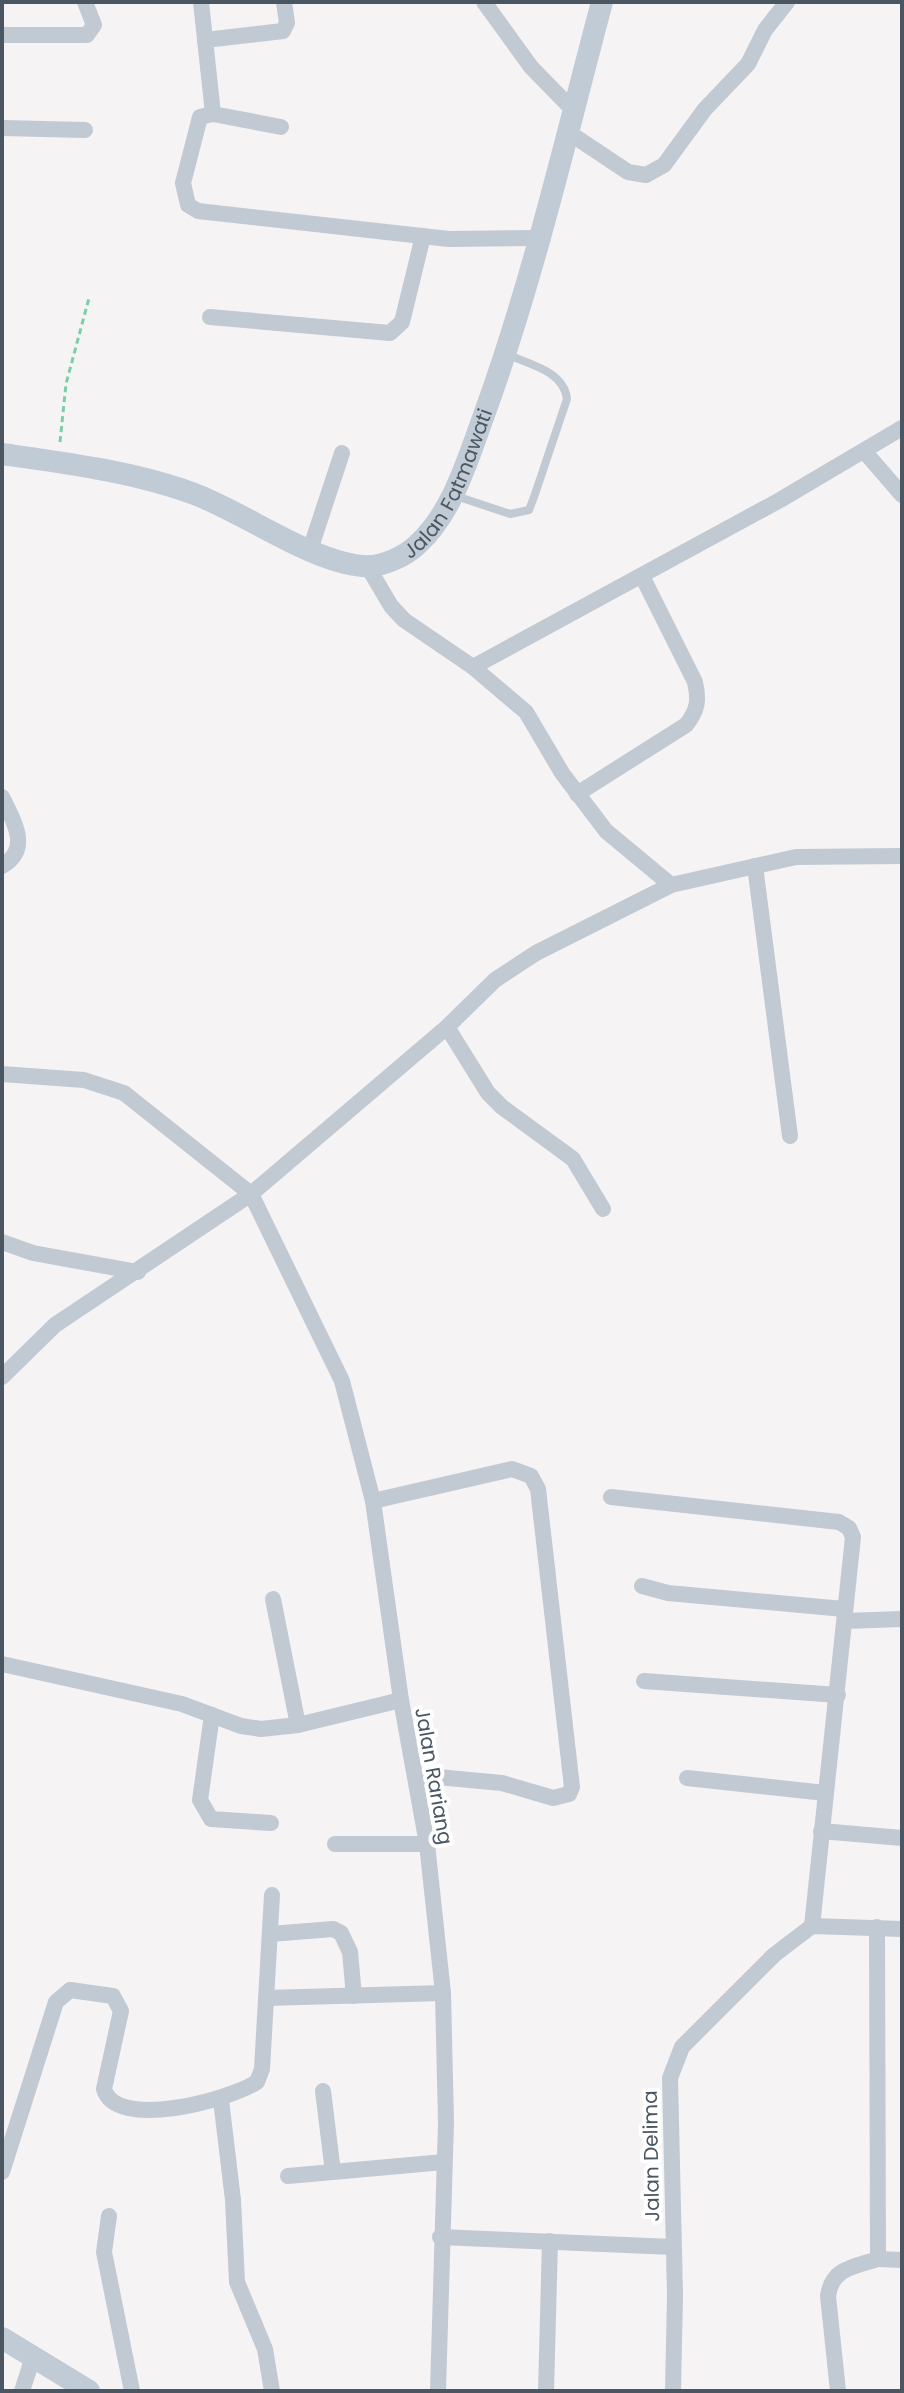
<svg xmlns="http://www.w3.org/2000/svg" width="904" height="2393" font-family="Poppins,sans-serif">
	<rect width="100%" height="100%" fill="#f5f3f3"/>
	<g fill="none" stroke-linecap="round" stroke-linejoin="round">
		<path stroke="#7ad0a6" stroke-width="3" stroke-dasharray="6 4" stroke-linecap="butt" d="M 60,442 L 66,384 L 89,298"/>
		<path stroke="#c1cad2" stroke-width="8" d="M 453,495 L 510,514 L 529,510 L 534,497 L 567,399 C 564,371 529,364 506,354"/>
		<g stroke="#c1cad2" stroke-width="16">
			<path d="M 201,2 L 213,114"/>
			<path d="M 484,2 L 531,67 L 573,110"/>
			<path d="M 2,35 L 87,35 L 94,25 L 85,2"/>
			<path d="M 205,40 L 283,31 L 287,23 L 284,2"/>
			<path d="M 281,127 L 213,114 L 200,117 L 183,183 L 188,205 L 198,211 L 449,239 L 543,238"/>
			<path d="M 2,128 L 85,130"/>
			<path d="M 568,132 L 628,172 L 646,175 L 664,165 L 705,109 L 748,64 L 765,30 L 787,2"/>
			<path d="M 210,317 L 390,333 L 402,322 L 423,236"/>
			<path d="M 864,451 L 902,495"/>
			<path d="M 310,550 L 342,453"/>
			<path d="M 368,567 L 391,606 L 404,620 L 473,667 L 526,712 L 562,773 L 606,831 L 671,885"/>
			<path d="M 473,667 L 780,500 L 902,428"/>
			<path d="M 577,794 L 686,725 C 698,710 699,700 695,682 L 642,576"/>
			<path d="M 2,797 C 13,820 32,849 2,866"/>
			<path d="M 755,866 L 790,1136"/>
			<path d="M 447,1027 L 488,1093 L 502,1107 L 573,1159 L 603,1209"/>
			<path d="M 2,1074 L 84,1080 L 124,1093 L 251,1194 L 342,1381 L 373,1501 L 401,1700 L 427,1844 L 443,1993 L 446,2122 L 438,2391"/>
			<path d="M 2,1242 L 33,1253 L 138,1272"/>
			<path d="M 2,1377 L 55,1325 L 251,1194 L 447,1027 L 495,980 L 536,953 L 671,885 L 796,857 L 902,856"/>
			<path d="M 611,1497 L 839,1522 L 849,1528 L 853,1537 L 812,1926"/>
			<path d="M 373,1501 L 512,1469 L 531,1476 L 538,1489 L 572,1787 L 569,1794 L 553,1798 L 502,1783 L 416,1775"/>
			<path d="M 642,1586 L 668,1593 L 844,1609"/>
			<path d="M 273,1599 L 298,1725"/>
			<path d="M 845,1621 L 902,1619"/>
			<path d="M 2,1664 L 182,1704 L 241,1726 L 261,1729 L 298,1725 L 401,1700"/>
			<path d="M 644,1681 L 838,1695"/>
			<path d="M 212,1715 L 200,1800 L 211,1819 L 271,1823"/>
			<path d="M 687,1778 L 825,1793"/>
			<path d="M 821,1831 L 902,1838"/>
			<path d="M 335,1844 L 427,1844"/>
			<path d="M 270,1934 L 333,1929 L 341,1933 L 350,1952 L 354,1996"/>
			<path d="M 266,1998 L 443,1993"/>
			<path d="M 323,2091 L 333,2172"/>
			<path d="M 221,2100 L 233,2200 L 237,2282 L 265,2349 L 272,2391"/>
			<path d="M 2,2172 L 56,2002 L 70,1990 L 113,1996 L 121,2011 L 104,2089 C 116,2131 229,2100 257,2082 L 262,2069 L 272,1895"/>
			<path d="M 288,2176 L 444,2162"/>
			<path d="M 109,2216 L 104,2252 L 132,2391"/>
			<path d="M 440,2237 L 673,2247"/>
			<path d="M 878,2259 L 902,2260"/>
			<path d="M 22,2391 L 33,2357"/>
			<path d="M 546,2391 L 550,2241"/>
			<path d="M 673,2391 L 675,2295 L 670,2078 L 682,2047 L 774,1955 L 812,1926 L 902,1929"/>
			<path d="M 838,2391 L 828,2296 C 832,2268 853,2267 878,2259 L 877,1927"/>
		</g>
		<g stroke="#c1cbd6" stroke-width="22">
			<path id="s1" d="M 2,454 C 66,463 137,472 197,495 C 248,515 312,562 363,566 C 381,568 406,556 418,544 C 453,512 468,458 484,415 C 533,280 565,141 602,2"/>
			<path d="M 2,2338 L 89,2391"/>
		</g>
	</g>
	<g text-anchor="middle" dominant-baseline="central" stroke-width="8" stroke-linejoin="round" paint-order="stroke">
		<g font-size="20" fill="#4a5661" stroke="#fff">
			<text stroke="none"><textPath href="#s1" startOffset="510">Jalan Fatmawati</textPath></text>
			<text transform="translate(434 1776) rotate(80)">Jalan Rariang</text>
			<text transform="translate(651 2156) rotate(-91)">Jalan Delima</text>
		</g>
	</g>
	<rect width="904" height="2393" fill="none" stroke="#4a5661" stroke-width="8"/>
</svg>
